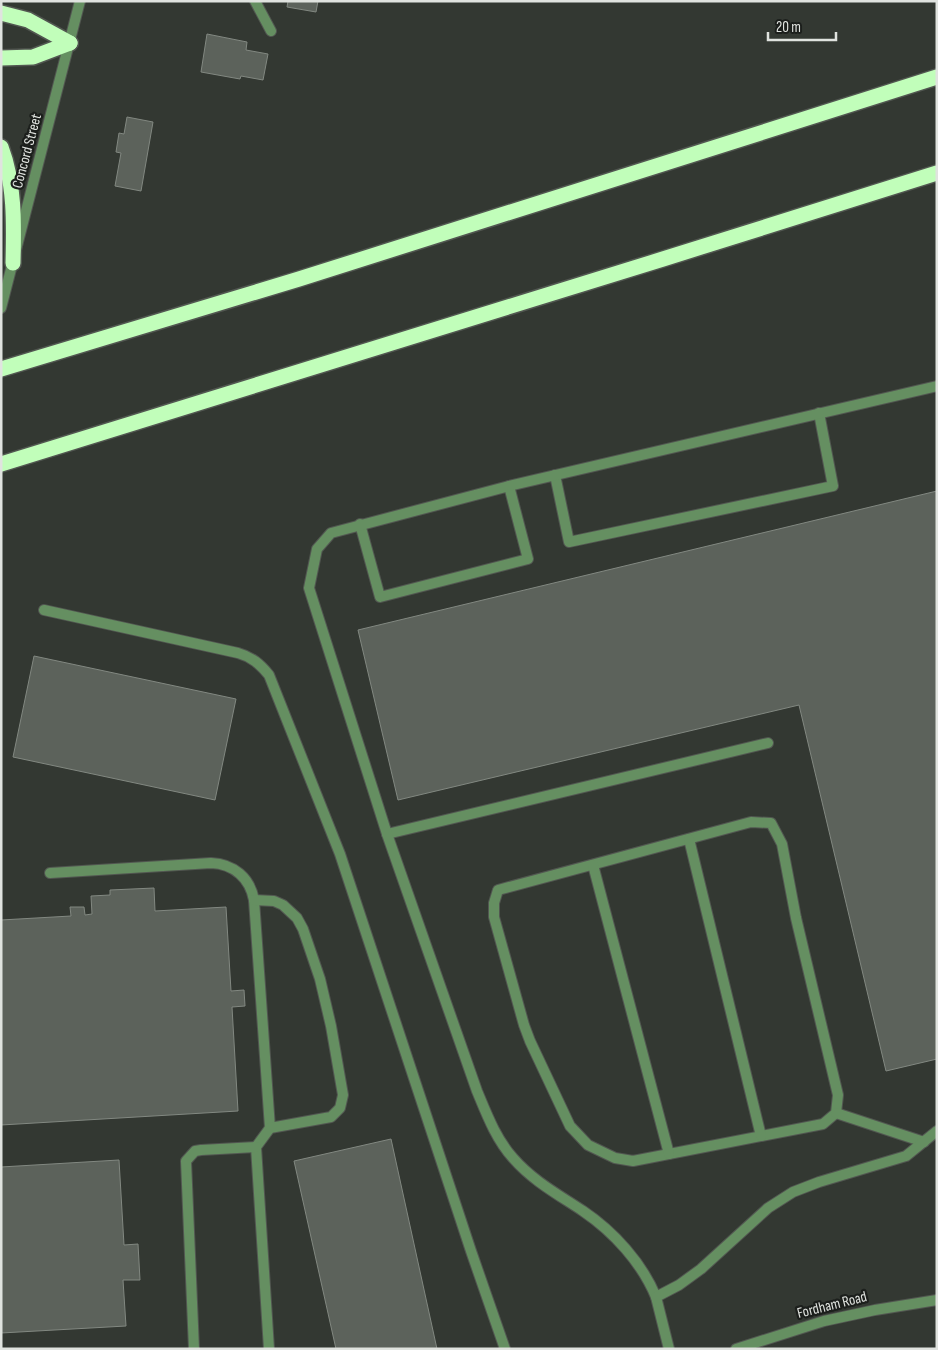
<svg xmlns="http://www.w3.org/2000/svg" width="938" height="1350" font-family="'Sofia Sans Condensed',sans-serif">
	<rect width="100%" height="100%" fill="#333832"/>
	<g fill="#5c625b" stroke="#828881">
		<path d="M 288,1 L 318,1 L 316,12 L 287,7 Z"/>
		<path d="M 207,34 L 247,42 L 246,50 L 268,54 L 263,80 L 241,76 L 240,79 L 201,72 Z"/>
		<path d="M 127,117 L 153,122 L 141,191 L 115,186 L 121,153 L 116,152 L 119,133 L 124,134 Z"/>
		<path d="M 937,491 L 937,1059 L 886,1071 L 799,705 L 398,800 L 358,630 Z"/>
		<path d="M 34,656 L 236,699 L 215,800 L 13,757 Z"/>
		<path d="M 154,888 L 155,911 L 226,907 L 231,991 L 244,990 L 245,1006 L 232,1007 L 238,1111 L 1,1125 L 1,920 L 71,916 L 70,907 L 84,907 L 85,915 L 92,914 L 91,896 L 110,895 L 110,890 Z"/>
		<path d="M 391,1139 L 437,1349 L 336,1349 L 294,1161 Z"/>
		<path d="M 119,1160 L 124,1245 L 138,1244 L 140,1280 L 123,1280 L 126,1326 L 1,1333 L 1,1167 Z"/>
	</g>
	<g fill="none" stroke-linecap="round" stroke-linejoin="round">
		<g stroke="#525751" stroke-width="12">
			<g id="service">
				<path d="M 255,1 L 271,31"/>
				<path d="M 555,475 L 569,542 L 833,486 L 819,413"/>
				<path d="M 360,524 L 380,597 L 528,559 L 509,486"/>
				<path d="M 44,610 L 238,653 C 252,657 260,664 269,675 L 340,854 L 471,1251 L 505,1349"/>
				<path d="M 751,822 L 771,823 L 782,844 L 796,918 L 838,1095 L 836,1113 L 823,1124 L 633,1161 L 615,1158 L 588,1145 L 570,1126 L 530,1041 L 524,1025 L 494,917 L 494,903 L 498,890 Z"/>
				<path d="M 387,834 L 768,743"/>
				<path d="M 689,839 L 761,1136"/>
				<path d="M 593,865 L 669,1154"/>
				<path d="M 50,873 L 211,863 C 234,864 250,878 254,900 L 270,1128"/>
				<path d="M 254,900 L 274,901 L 283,905 L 297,918 L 303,929 L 320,979 L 331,1026 L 343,1095 L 340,1108 L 331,1117 L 270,1128 L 256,1147 L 269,1349"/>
				<path d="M 836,1113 L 924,1142"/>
				<path d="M 656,1297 C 642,1263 614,1232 583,1211 C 559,1195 533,1181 513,1158 C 496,1139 487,1115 477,1091 L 387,834 L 309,588 L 317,549 L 331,533 L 509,486 L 937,386"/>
				<path d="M 194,1349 L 186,1161 L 195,1151 L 201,1150 L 256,1147"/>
				<path d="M 669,1349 L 656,1297 L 679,1285 L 701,1269 L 768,1208 L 793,1192 L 819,1182 L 906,1156 L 937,1131"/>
			</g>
		</g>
		<g stroke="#525751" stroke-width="12">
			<path id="minor" d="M 736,1349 L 824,1321 L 875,1310 L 937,1300"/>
		</g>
		<g stroke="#525751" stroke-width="12">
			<path id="tertiary" d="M 1,308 L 80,1"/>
		</g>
		<g stroke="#525751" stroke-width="18">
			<g id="motorway">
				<path d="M 1,13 L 28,20 L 70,43"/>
				<path d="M 1,58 L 33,57 L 70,43"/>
				<path d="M 1,147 C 15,184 14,224 13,263"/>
				<path d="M 1,369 L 299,279 L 937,77"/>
				<path d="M 1,464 L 663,259 L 937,173"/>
			</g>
		</g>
		<use href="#service" stroke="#658f61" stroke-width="10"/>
		<use href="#minor" stroke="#658f61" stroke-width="10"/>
		<use href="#tertiary" stroke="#658f61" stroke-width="10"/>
		<use href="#motorway" stroke="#c1feba" stroke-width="15"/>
	</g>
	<g text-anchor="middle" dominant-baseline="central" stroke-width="4.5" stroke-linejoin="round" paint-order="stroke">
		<g font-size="15" fill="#e0e3df" stroke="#1c1f1c">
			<text transform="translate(27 151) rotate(-75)">Concord Street</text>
			<text transform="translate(832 1305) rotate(-14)">Fordham Road</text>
		</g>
	</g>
	<rect width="938" height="1350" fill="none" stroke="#e0e3df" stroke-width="5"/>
	<path d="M768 32v8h68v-8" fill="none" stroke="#e0e3df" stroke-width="2.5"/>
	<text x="776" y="32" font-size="15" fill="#e0e3df" stroke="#1c1f1c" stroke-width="4" paint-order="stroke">20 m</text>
</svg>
